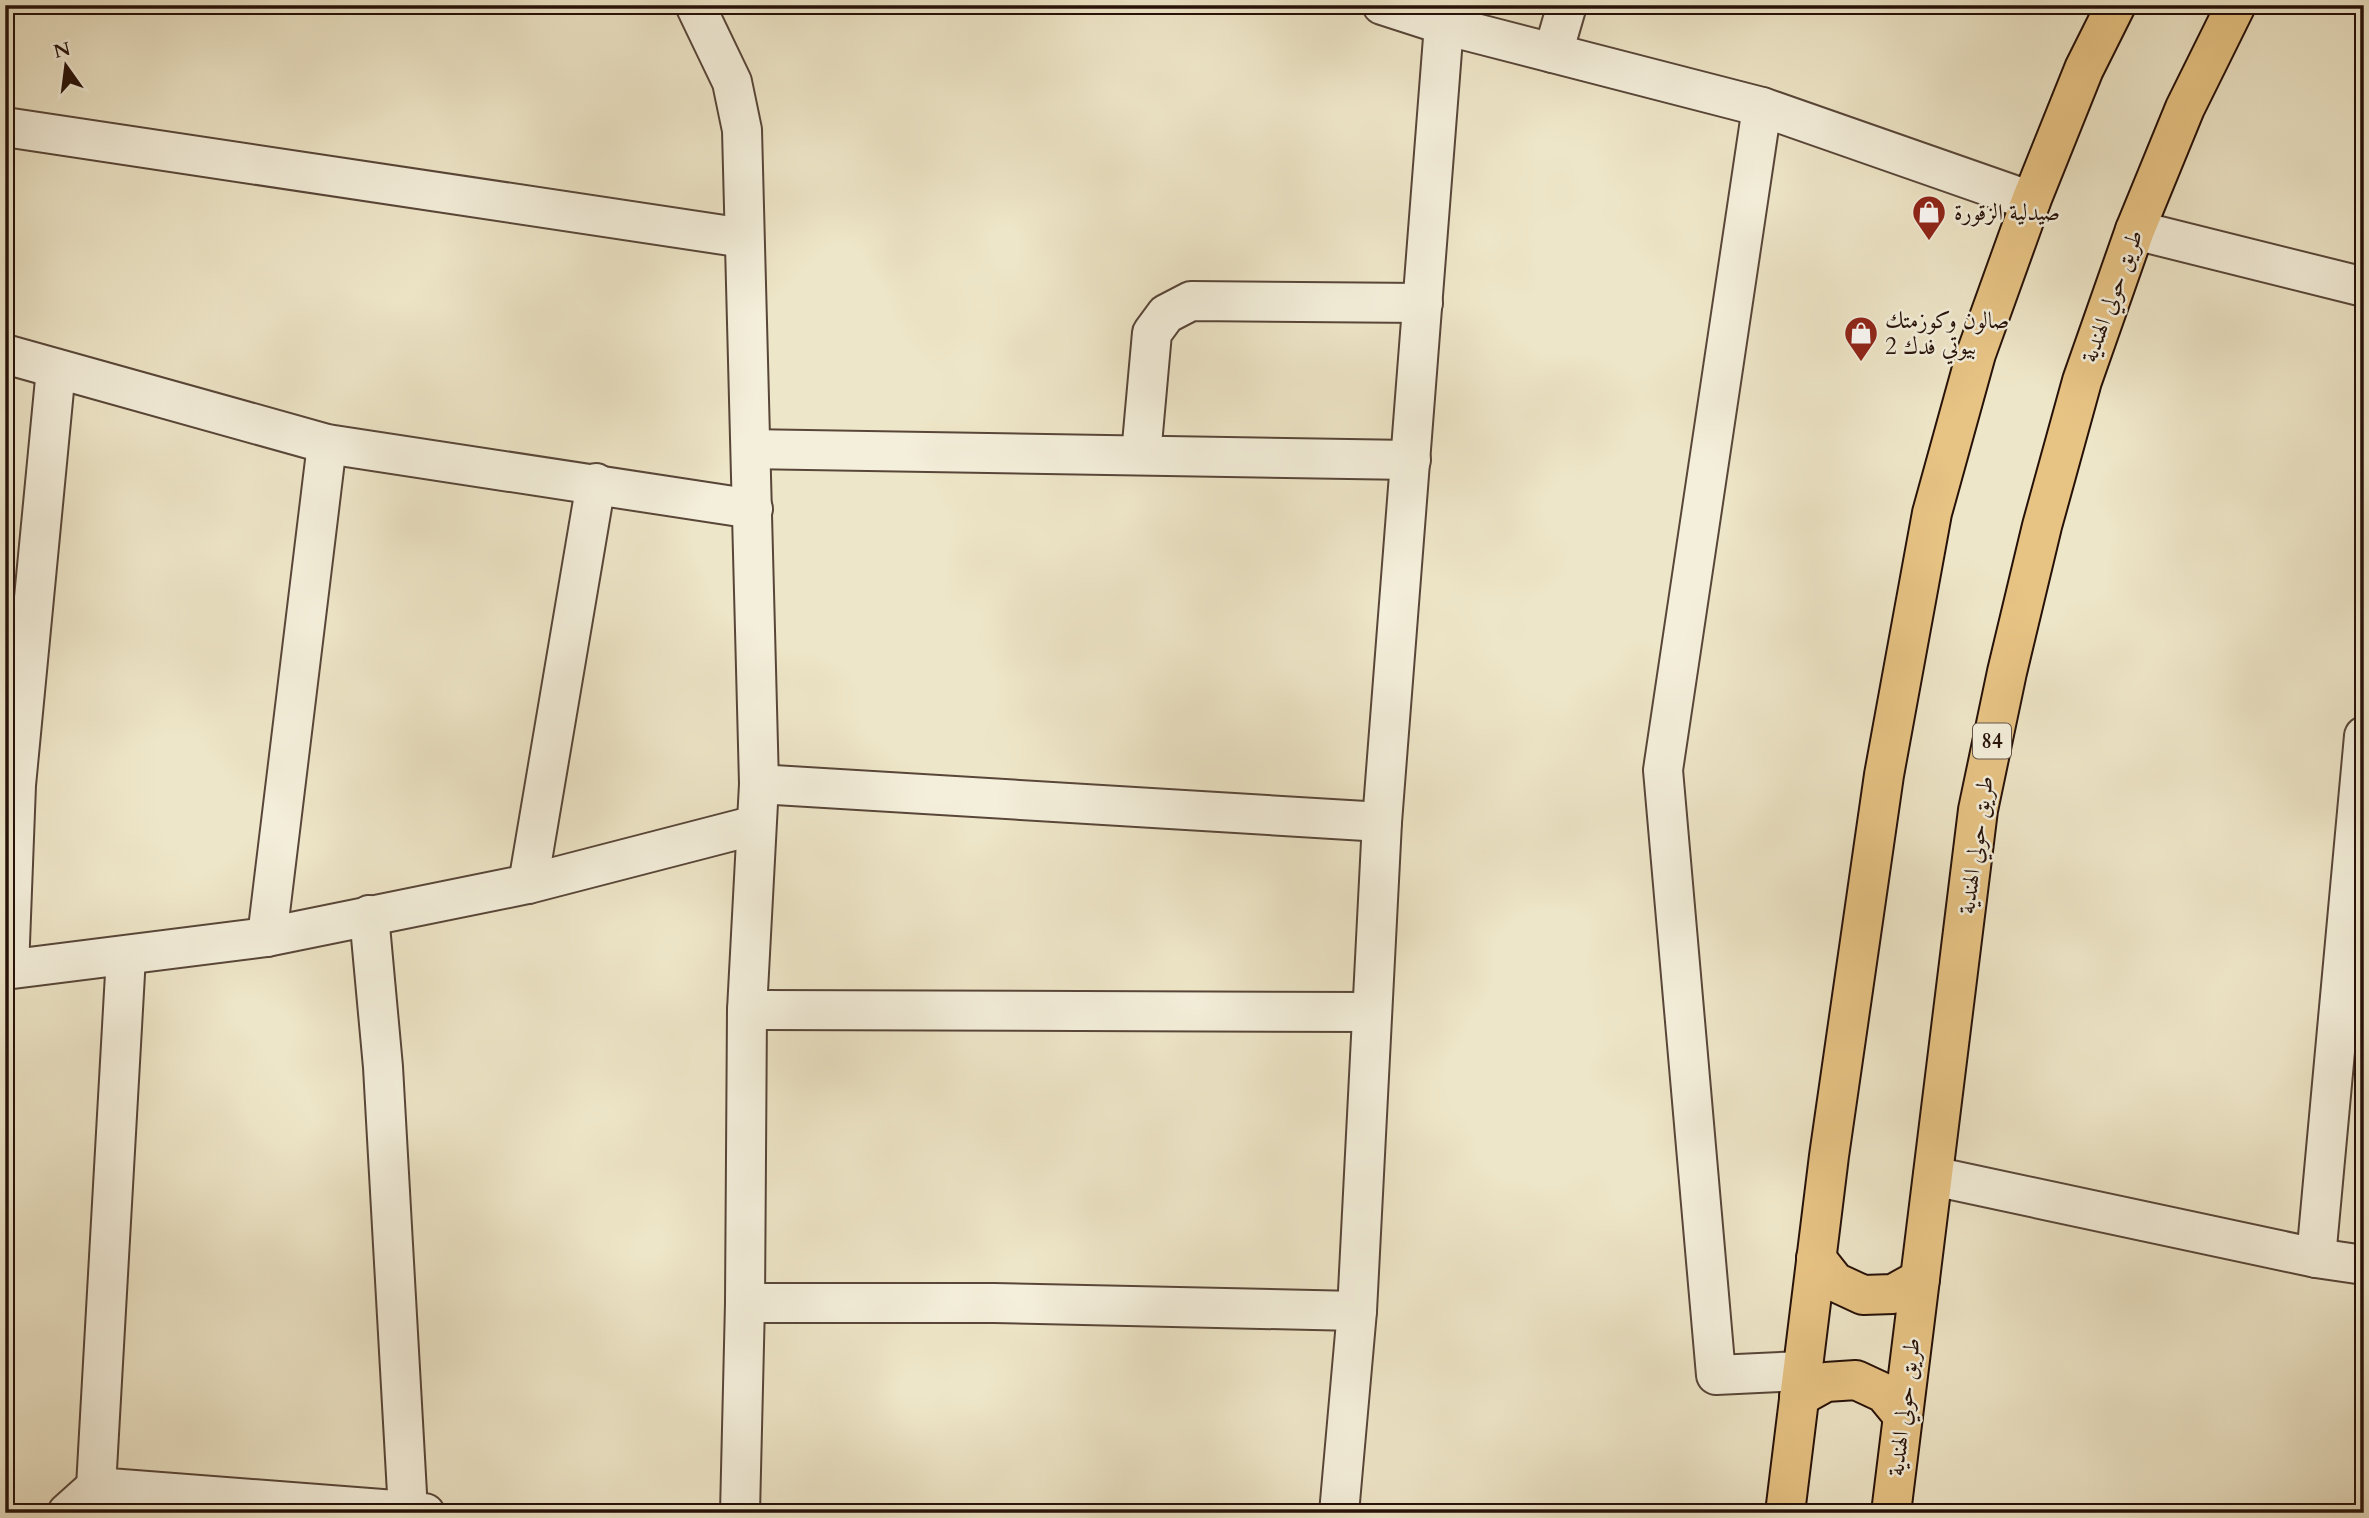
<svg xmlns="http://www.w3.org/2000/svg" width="2369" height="1518" font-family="Cardo,Amiri,serif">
	<rect width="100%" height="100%" fill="#eee6c8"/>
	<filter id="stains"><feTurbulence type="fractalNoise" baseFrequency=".00286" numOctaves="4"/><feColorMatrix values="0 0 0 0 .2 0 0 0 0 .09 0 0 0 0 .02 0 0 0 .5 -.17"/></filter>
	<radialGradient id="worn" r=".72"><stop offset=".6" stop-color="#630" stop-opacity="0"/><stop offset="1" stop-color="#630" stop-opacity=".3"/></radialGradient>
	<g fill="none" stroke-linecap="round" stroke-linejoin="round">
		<g stroke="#584639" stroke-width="42">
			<g id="minor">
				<path d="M 695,5 L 732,82 L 742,130 L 759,784 L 747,1010 L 745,1303 L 740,1513"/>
				<path d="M 1382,5 L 1444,25 L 1762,107 L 2031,201"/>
				<path d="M 1553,53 L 1567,5"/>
				<path d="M 1762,107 L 1663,770 L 1716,1375 L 1802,1371"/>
				<path d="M 5,127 L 744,238"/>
				<path d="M 2135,230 L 2364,287"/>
				<path d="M 5,354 L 327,444 L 753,509"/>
				<path d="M 751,449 L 1411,460"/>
				<path d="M 1141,455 L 1152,333 L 1166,314 L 1191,301 L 1423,303"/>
				<path d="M 759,784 L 1382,822"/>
				<path d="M 528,884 L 596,483"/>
				<path d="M 369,915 L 383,1067 L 408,1511 L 425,1513"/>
				<path d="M 267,937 L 327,444"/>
				<path d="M 126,956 L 96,1487 L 408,1511"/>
				<path d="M 9,969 L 16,785 L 56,369"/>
				<path d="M 5,970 L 267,937 L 528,884 L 756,825"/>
				<path d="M 747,1010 L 1372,1012"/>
				<path d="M 1933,1176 L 2316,1258 L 2364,1265"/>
				<path d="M 2316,1258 L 2364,736"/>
				<path d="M 745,1303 L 994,1303 L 1357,1311"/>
				<path d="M 67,1513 L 96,1487"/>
				<path d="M 1339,1513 L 1357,1311 L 1382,822 L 1444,25"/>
			</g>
		</g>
		<g stroke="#261109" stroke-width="42">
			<g id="highway">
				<path d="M 1816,1258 L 1835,1282 L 1863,1295 L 1893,1294 L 1920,1279"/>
				<path d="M 1799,1397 L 1826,1382 L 1856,1380 L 1884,1393 L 1903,1416"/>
				<path d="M 1785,1513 L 1829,1156 L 1884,775 L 1932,513 L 1976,354 L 2031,201 L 2084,69 L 2116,5"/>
				<path d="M 1891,1513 L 1978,810 L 2007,672 L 2042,526 L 2082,381 L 2135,230 L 2185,108 L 2236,5"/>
			</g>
		</g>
		<use href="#minor" stroke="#f4efdb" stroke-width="38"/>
		<use href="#highway" stroke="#e7c384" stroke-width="38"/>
	</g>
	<defs>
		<g id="shop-pin" transform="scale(1.75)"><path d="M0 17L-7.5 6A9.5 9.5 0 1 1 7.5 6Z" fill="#8f2418" stroke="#f4efdb"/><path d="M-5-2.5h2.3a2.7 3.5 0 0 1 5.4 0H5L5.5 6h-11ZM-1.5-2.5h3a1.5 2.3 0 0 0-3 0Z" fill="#fff"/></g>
	</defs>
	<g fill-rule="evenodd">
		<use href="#shop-pin" x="1929" y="212"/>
		<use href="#shop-pin" x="1861" y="333"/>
	</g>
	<g text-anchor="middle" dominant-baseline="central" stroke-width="5" stroke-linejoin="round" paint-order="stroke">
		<rect fill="#f4efdb" stroke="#645448" stroke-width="2" x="1973" y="723.5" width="38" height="35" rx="5"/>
		<g font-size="21" font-weight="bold" fill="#261109">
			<text x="1992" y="741">84</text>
		</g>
		<g font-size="23" fill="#261109" stroke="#f4efdb" text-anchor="start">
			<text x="1954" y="212">صيدلية الزقورة</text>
			<text x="1885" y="320">صالون وكوزمتك<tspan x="1885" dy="26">بيوتي فدك 2</tspan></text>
		</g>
		<g font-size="23" fill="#261109" stroke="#f4efdb">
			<text transform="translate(2112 296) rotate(-70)">طريق حولي الهندية</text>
			<text transform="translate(1976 845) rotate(-82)">طريق حولي الهندية</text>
			<text transform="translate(1904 1407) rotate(-83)">طريق حولي الهندية</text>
		</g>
	</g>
	<rect width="2369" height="1518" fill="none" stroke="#eee6c8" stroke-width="28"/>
	<rect x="7" y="7" width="2355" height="1504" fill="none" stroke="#261109" stroke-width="3.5"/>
	<rect x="14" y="14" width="2341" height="1490" fill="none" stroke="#261109" stroke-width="2"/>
	<g transform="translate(66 66) rotate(346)" stroke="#f4efdb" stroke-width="5" paint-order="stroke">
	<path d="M0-5L12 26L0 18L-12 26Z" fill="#261109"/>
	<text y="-10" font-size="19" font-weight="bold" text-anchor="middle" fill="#261109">N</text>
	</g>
	<rect width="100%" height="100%" filter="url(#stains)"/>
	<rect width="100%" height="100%" fill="url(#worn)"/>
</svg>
